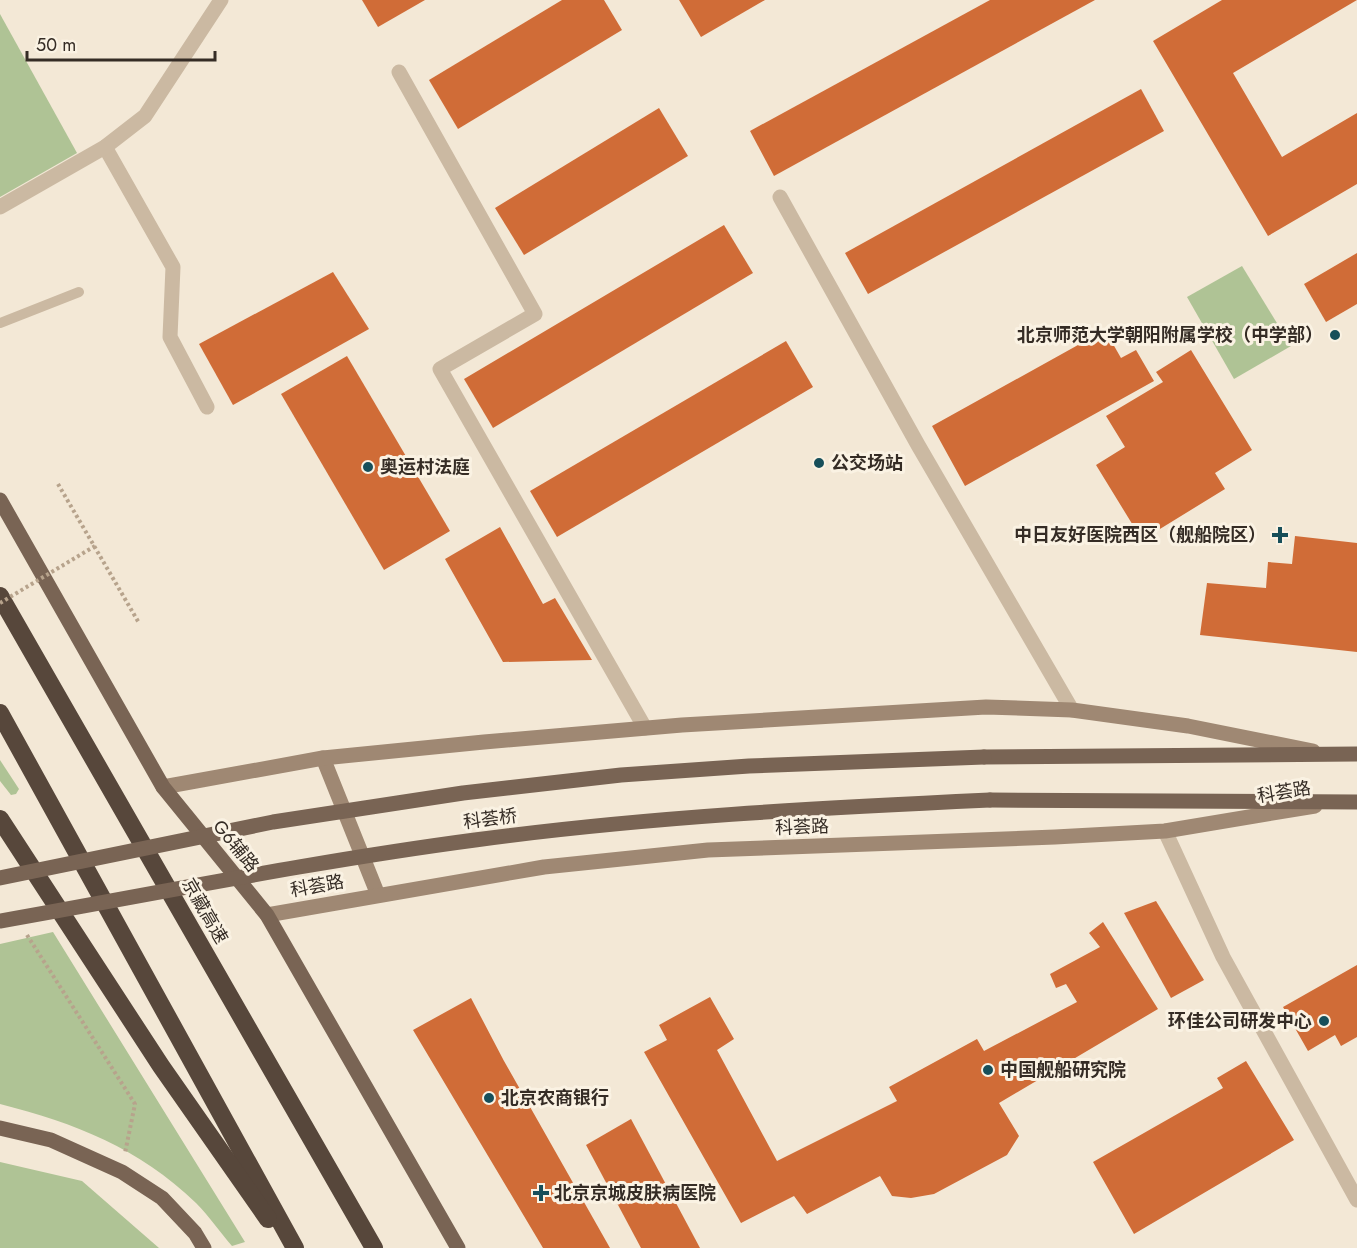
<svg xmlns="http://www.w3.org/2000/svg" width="1357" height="1248" font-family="Jost,'Noto Sans SC',sans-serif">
	<rect width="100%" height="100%" fill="#f3e8d6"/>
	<g fill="#afc395">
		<path d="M 0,14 L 77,153 L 0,197 Z"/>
		<path d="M 1242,266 L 1291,346 L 1234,379 L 1187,297 Z"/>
		<path d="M 0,760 L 19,789 L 16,794 L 11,795 L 0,781 Z"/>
		<path d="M 53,932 L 245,1242 L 232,1246 C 220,1232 209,1216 196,1203 C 139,1148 75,1123 0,1104 L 0,944 Z"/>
		<path d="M 0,1162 L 82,1181 L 159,1248 L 0,1248 Z"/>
	</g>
	<g fill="#d06c37">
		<path d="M 362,0 L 425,0 L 378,27 Z"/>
		<path d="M 562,0 L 604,0 L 622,30 L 458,129 L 429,80 Z"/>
		<path d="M 679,0 L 765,0 L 701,37 Z"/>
		<path d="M 990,0 L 1095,0 L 774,176 L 750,131 Z"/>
		<path d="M 1222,0 L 1357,0 L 1233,73 L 1282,157 L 1357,113 L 1357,184 L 1268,236 L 1153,41 Z"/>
		<path d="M 1141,89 L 1164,131 L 868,294 L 845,253 Z"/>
		<path d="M 659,108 L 688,156 L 524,255 L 495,208 Z"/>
		<path d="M 724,225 L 753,273 L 493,428 L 464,379 Z"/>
		<path d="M 1357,253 L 1357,304 L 1326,322 L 1304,284 Z"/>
		<path d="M 333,272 L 369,329 L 233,405 L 199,344 Z"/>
		<path d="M 1105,330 L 1121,358 L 1136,350 L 1154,381 L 965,486 L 932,426 Z"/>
		<path d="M 786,341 L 813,387 L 557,537 L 530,491 Z"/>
		<path d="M 1191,350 L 1252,450 L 1215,473 L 1225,489 L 1142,540 L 1096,465 L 1125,447 L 1106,416 L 1163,382 L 1156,372 Z"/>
		<path d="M 347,356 L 450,531 L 384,570 L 281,394 Z"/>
		<path d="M 500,527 L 543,604 L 555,598 L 592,660 L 503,662 L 445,559 Z"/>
		<path d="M 1295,536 L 1357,543 L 1357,652 L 1200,635 L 1207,583 L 1266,588 L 1268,562 L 1292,564 Z"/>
		<path d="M 1156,901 L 1204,980 L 1171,998 L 1124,913 Z"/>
		<path d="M 1103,922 L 1158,1009 L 999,1103 L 1019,1136 L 1007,1155 L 934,1194 L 911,1198 L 892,1196 L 880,1176 L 807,1214 L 794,1196 L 741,1223 L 644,1052 L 667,1040 L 659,1025 L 710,997 L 734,1039 L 717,1050 L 777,1161 L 897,1101 L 889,1087 L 977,1039 L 984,1051 L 1077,1002 L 1066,984 L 1056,988 L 1050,974 L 1100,947 L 1089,933 Z"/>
		<path d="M 1357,965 L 1357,1037 L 1341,1046 L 1335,1035 L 1308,1051 L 1283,1007 Z"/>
		<path d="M 471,998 L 504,1061 L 610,1248 L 543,1248 L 413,1030 Z"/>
		<path d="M 1246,1061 L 1294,1140 L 1134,1234 L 1093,1162 L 1223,1088 L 1217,1078 Z"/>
		<path d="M 631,1119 L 700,1248 L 641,1248 L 586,1145 Z"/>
	</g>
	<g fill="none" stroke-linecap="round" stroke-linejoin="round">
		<g stroke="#b7a38c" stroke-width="4" stroke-dasharray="3 3" stroke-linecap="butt">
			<path d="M 58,484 L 139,623"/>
			<path d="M 27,935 L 135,1104 L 125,1153"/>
		</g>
		<path stroke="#cbb9a2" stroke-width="10" d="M 0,323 L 79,292"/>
		<g stroke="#cbb9a2" stroke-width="15">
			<path d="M 399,72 L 535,314 L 440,369 L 645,728"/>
			<path d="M 105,147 L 173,267 L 170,337 L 207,407"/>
			<path d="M 780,197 L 918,445 L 1072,710"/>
			<path d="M 0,207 L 105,147 L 145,116 L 221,0"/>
			<path d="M 1165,831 L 1223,957 L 1357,1200"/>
		</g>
		<g stroke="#9f8873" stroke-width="15">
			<path d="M 323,758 L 378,895"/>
			<path d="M 163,787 L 323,758 L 484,742 L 682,725 L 986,707 L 1072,710 L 1188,726 L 1313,751"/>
			<path d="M 267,915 L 544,867 L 708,850 L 1055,837 L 1165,831 L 1315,806"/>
		</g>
		<g stroke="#796454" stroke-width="15">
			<path d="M 0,500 L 163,787 L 267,915 L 458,1248"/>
			<path d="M 984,757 L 1357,754"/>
			<path d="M 990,800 L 1357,802"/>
			<path d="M 0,1128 L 51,1140 L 122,1172 L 162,1198 L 195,1233 L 204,1248"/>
		</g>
		<g stroke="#57473b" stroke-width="18">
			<path d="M 0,596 L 374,1248"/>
			<path d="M 0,713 L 295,1248"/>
			<path d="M 0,819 L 161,1066 L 268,1219"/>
		</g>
		<path stroke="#b7a38c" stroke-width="4" stroke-dasharray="3 3" stroke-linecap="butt" d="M 0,603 L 95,546"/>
		<g stroke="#796454" stroke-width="15">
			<path d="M 0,878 L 273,822 L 463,793 L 621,775 L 749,766 L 984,757"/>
			<path d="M 0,921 C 158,893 316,861 475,840 C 645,817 818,808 990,800"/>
		</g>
	</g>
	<g fill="#174f5a" stroke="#faf2e3" stroke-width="2">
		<circle cx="1335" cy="335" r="6"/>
		<circle cx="819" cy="463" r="6"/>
		<circle cx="368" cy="467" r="6"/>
		<path d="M1277 526h6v6h6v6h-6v6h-6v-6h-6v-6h6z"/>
		<circle cx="1324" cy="1021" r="6"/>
		<circle cx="988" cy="1070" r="6"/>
		<circle cx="489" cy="1098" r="6"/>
		<path d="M538 1184h6v6h6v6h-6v6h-6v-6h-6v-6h6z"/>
	</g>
	<g text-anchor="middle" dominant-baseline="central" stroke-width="6" stroke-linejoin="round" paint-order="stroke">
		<g font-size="18" font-weight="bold" fill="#352c25" stroke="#faf2e3" text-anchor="start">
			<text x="1323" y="335" text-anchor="end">北京师范大学朝阳附属学校（中学部）</text>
			<text x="831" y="463">公交场站</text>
			<text x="380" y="467">奥运村法庭</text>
			<text x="1266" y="535" text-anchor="end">中日友好医院西区（舰船院区）</text>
			<text x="1312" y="1021" text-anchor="end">环佳公司研发中心</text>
			<text x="1000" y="1070">中国舰船研究院</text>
			<text x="501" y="1098">北京农商银行</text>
			<text x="554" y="1193">北京京城皮肤病医院</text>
		</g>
		<g font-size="18" fill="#352c25" stroke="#faf2e3">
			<text transform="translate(1284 792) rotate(-9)">科荟路</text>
			<text transform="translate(490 819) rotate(-7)">科荟桥</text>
			<text transform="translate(802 827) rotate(-2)">科荟路</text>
			<text transform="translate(236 846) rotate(51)">G6辅路</text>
			<text transform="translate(317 886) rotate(-10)">科荟路</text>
			<text transform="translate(205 911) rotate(60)">京藏高速</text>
		</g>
	</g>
	<path d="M27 51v9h188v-9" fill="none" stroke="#352c25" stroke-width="3"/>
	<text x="36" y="51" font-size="18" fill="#352c25" stroke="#faf2e3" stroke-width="4.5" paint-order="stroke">50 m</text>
</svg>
